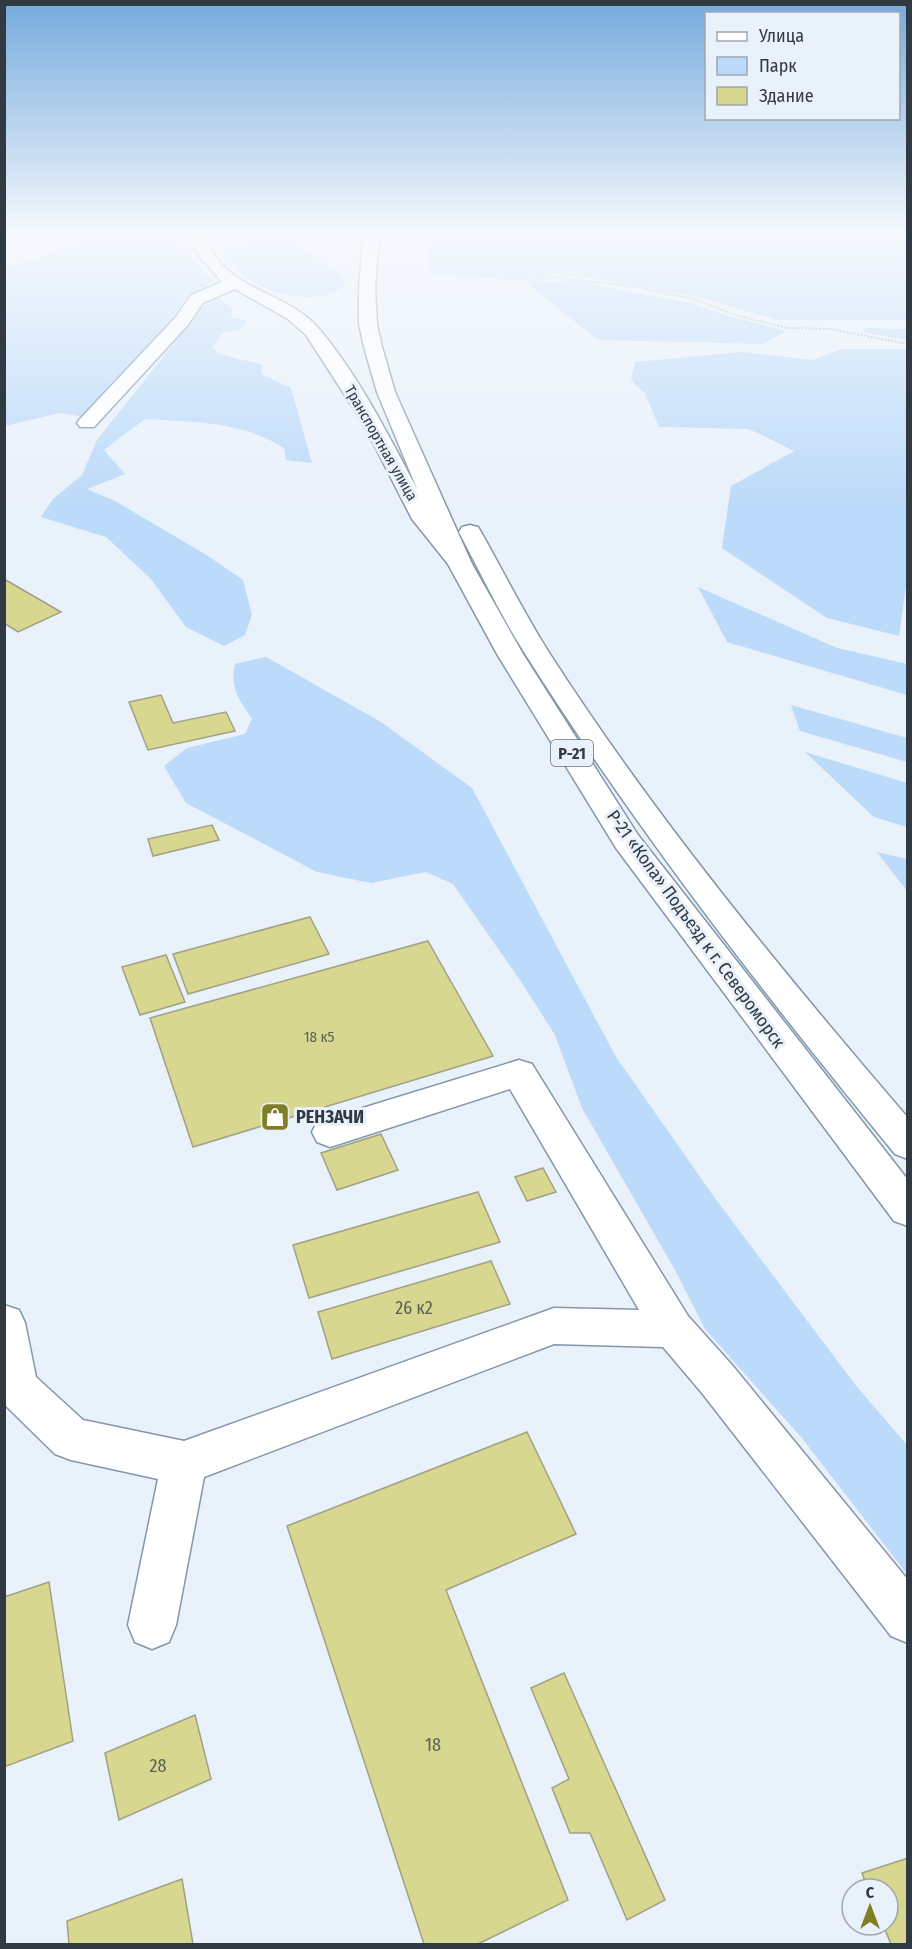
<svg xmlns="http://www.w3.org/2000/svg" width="912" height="1949" font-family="'Fira Sans Condensed',sans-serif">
	<rect width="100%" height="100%" fill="#e9f1fa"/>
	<g fill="#bcdaf9">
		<path d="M 110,234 L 160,234 L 172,238 L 214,282 L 187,295 L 172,319 L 145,352 L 84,417 L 60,413 L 5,426 L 4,268 Z"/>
		<path d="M 255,234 L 285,234 L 341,276 L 345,285 C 323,304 281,298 257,284 C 243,276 233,265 222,254 L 226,247 L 237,249 L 261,240 Z"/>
		<path d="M 427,234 L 907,234 L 907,320 L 777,320 L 702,298 L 595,279 L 553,275 L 521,281 L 429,273 Z"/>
		<path d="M 569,280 L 691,303 L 729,316 L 786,331 L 763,344 L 598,340 L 528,284 Z"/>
		<path d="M 218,297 L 233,308 L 231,317 L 247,321 L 242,329 L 223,333 L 212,347 L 222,355 L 261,364 L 262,374 L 291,388 L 312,463 L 286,460 L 284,448 C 242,421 193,422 145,419 L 104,450 L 125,474 L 87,489 L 115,501 L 208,556 L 243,580 L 252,615 L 245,635 L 224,646 L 186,627 L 151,579 L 106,537 L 41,517 L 53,499 L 82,475 L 97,440 L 202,308 Z"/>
		<path d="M 863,328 L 907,329 L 907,340 L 866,333 Z"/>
		<path d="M 841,349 L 907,349 L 908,572 L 899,636 L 827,618 L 722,548 L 731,486 L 794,451 L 749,429 L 659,427 L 645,393 L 631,381 L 635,362 L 742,352 L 812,360 Z"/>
		<path d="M 698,587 L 837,648 L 907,664 L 907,695 L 727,642 Z"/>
		<path d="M 266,657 L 381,722 L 472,788 L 616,1057 L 717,1201 L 857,1387 L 907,1445 L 907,1574 L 801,1437 L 705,1329 L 675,1270 L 582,1108 L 555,1035 L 520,980 L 453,884 L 426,872 L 371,883 L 317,872 L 186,803 L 164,766 L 187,748 L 245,734 L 252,719 C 239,699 230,689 235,664 Z"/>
		<path d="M 791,705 L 907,738 L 907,762 L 800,731 Z"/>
		<path d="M 805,752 L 907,783 L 907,827 L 874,817 Z"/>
		<path d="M 877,852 L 907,859 L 907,891 Z"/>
	</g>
	<g fill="#d8d790" stroke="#a0a185" stroke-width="1.5">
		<path d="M 4,579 L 61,612 L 18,632 L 4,623 Z"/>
		<path d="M 161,695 L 173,723 L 226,712 L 235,731 L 148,750 L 129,702 Z"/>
		<path d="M 212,825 L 219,840 L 153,856 L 148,839 Z"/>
		<path d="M 310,917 L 329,954 L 188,994 L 173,954 Z"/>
		<path d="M 428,941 L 493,1056 L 193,1147 L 150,1018 Z"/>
		<path d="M 166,955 L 185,1002 L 140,1015 L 122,967 Z"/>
		<path d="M 381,1134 L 398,1170 L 337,1190 L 321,1153 Z"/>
		<path d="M 543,1168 L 556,1192 L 527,1201 L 515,1177 Z"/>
		<path d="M 478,1192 L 500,1242 L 309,1298 L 293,1245 Z"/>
		<path d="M 491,1261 L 510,1304 L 332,1359 L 318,1312 Z"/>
		<path d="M 527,1432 L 576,1534 L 446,1590 L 568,1900 L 478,1944 L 424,1944 L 287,1526 Z"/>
		<path d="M 49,1582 L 73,1741 L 4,1767 L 4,1597 Z"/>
		<path d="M 564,1673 L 665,1900 L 627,1920 L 590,1833 L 570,1833 L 552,1788 L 569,1779 L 531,1688 Z"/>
		<path d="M 195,1715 L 211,1779 L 119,1820 L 105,1753 Z"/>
		<path d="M 908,1858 L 908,1944 L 891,1944 L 883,1925 L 888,1925 L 888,1889 L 868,1889 L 862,1873 Z"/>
		<path d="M 182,1879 L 193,1944 L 69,1944 L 67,1921 Z"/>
	</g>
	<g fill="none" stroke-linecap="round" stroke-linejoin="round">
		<g stroke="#8397ac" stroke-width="3">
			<g id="minor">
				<path d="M 185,234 L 200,234 C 210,249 220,266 235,276 C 262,295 298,303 320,330 C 366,385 396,452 431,514 C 442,532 460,547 472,564 L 468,569 L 460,571 L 452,569 L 412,519 L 364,425 L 306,335 L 288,319 L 235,289 L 203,303 L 187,326 L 94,427 L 80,427 L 77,423 L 80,419 L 175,318 L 191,295 L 222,282 L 200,257 Z"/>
				<path d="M 519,1060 L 532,1064 L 688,1316 L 732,1365 L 908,1580 L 908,1643 L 891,1636 L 702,1393 L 663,1347 L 554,1344 L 204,1477 L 176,1625 L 169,1642 L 152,1649 L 135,1642 L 128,1625 L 158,1479 L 71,1460 L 55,1454 L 4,1404 L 4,1305 L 19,1310 L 25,1323 L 36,1377 L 83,1420 L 184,1441 L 554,1308 L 639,1310 L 510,1089 L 330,1147 L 317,1142 L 312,1132 L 317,1122 Z"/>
			</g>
		</g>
		<g stroke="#8397ac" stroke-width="3">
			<g id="major">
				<path d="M 363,234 L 379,234 L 375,289 L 377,324 L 382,347 L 395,392 L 472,564 L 523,654 L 638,835 L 908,1180 L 908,1226 L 894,1221 L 616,848 L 497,654 L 448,564 L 377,392 L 364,347 L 359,324 L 359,289 Z"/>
				<path d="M 470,525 L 478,527 L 481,532 C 503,571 524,613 548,651 C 653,815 781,970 908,1118 L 908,1159 L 895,1154 C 763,993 635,828 524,652 C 500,614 480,572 459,532 L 462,527 Z"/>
			</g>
		</g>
		<path stroke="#b1b9c2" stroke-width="2" stroke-dasharray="2 1.5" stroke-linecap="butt" d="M 525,283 L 552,277 L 636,287 L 697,300 L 735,315 L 787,328 L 831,329 L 908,344"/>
		<use href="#minor" fill="#fff" fill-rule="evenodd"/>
		<use href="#major" fill="#fff" fill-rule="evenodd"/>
	</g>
	<linearGradient id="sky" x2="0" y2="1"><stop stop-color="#75aadd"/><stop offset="0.46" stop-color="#f5f9fd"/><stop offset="1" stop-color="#f5f9fd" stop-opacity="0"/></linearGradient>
	<rect width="912" height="507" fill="url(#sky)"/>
	<defs>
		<g id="shop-square" transform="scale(1.5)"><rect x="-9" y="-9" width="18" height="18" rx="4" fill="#807e25" stroke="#e9f1fa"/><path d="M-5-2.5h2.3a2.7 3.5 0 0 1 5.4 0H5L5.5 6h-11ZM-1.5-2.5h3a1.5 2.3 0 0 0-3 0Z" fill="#fff"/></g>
	</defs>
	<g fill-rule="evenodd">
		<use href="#shop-square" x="275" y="1117"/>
	</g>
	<g text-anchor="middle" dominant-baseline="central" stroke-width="6" stroke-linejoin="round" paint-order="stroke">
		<g font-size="15" fill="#313942" stroke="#e9f1fa">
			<text transform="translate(381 443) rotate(60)">Транспортная улица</text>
		</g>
		<g font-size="15" fill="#5b6056">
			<text x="319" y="1037">18 к5</text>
		</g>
		<rect fill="#e9f1fa" stroke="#687079" stroke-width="1.5" x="551" y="740" width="42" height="26" rx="4.5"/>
		<g font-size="16" font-weight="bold" fill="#313942">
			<text x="572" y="753">Р-21</text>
		</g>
		<g font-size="18" fill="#313942" stroke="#e9f1fa">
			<text transform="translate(696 929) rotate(54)">Р-21 «Кола» Подъезд к г. Североморск</text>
		</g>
		<g font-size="18" font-weight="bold" fill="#313942" stroke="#e9f1fa" text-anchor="start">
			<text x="296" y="1117">РЕНЗАЧИ</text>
		</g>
		<g font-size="18" fill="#5b6056">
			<text x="414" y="1308">26 к2</text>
			<text x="433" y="1745">18</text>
			<text x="158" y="1766">28</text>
		</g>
	</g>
	<rect width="912" height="1949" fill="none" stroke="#313942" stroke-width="12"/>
	<rect x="705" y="12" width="195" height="108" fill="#e9f1fa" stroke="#9fa7b0" stroke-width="1.5"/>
	<rect x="717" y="32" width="30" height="9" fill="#ffffff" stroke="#9fa7b0" stroke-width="1.5"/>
	<text x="759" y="42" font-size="18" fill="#313942">Улица</text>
	<rect x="717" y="57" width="30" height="18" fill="#bcdaf9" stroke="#9fa7b0" stroke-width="1.5"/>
	<text x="759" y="72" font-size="18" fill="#313942">Парк</text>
	<rect x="717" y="87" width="30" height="18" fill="#d8d790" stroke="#9fa7b0" stroke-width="1.5"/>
	<text x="759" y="102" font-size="18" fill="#313942">Здание</text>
	<g transform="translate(870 1907)"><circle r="28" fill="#e9f1fa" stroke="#9fa7b0" stroke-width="1.5"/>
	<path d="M0-4.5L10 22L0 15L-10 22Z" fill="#807e25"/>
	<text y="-9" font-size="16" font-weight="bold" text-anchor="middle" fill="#313942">С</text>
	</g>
</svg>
